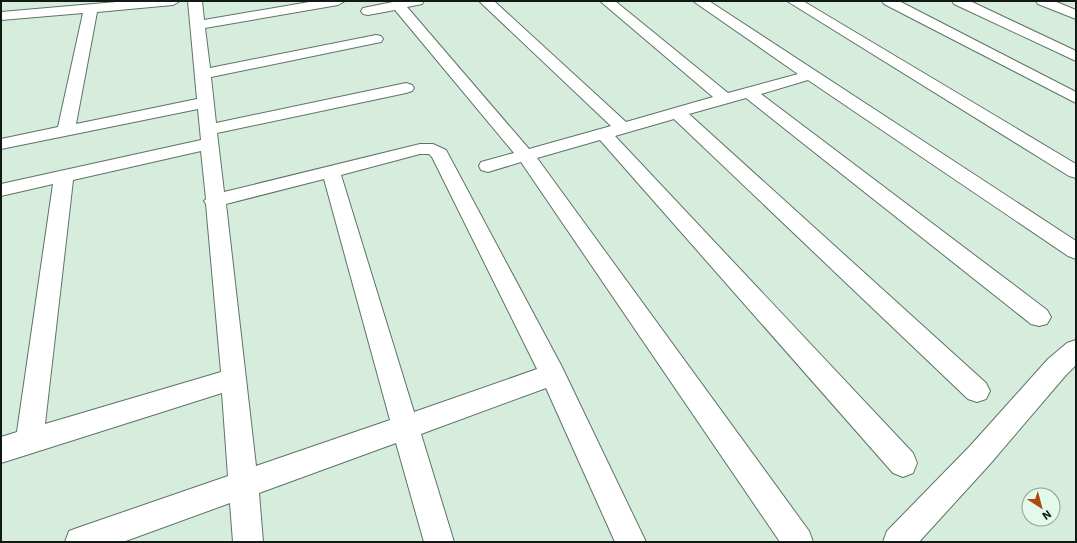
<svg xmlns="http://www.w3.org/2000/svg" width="1077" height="543" font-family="'IBM Plex Sans',sans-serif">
	<rect width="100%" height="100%" fill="#d6edde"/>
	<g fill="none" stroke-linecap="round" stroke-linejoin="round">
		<g stroke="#5e7366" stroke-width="2">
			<g id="minor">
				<path d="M 128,1 L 180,1 L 173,5 L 97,12 L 76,124 L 197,99 L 188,1 L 202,1 L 204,20 L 315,1 L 345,1 L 338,5 L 205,28 L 210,68 L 376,35 L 381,36 L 383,39 L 381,42 L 376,43 L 211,77 L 216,123 L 406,83 L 412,85 L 414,88 L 412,91 L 406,93 L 217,133 L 224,192 L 420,144 L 433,144 L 446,150 L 562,367 L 646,542 L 615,542 L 546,388 L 421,434 L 454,542 L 424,542 L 396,443 L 259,493 L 263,542 L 233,542 L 230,503 L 123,542 L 65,542 L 69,531 L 80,527 L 228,476 L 222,393 L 1,463 L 1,437 L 17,432 L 53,184 L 1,196 L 1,184 L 201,140 L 198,109 L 1,149 L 1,139 L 58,127 L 83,13 L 1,20 L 1,12 ZM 201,151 L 206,199 L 204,201 L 206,204 L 221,372 L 45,424 L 73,180 ZM 420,154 L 429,154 L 432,157 L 537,369 L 414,412 L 341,175 ZM 324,179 L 390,420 L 256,466 L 226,204 Z"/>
				<path d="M 398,1 L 424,1 L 422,4 L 407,7 L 529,149 L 611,126 L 479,1 L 494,1 L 626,122 L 713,97 L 600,1 L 615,1 L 728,93 L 798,74 L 693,1 L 709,1 L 1076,241 L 1076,259 L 1068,256 L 808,80 L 761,94 L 1047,310 L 1051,317 L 1047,324 L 1039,326 L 1031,324 L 746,98 L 689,114 L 986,383 L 990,391 L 986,399 L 977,402 L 968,399 L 674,119 L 615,136 L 913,453 L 917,463 L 913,473 L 903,477 L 893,473 L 600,140 L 537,158 L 809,531 L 813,542 L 780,542 L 521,162 L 488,172 L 481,170 L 479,166 L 481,162 L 514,153 L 395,10 L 368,15 L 363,14 L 361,11 L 363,8 Z"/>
				<path d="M 787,1 L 803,1 L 1076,164 L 1076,178 L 1069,176 Z"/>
				<path d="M 882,1 L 899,1 L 1076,92 L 1076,103 L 884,4 Z"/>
				<path d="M 952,1 L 970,1 L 1076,51 L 1076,61 L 954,4 Z"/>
				<path d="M 1036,1 L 1054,1 L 1076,10 L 1076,19 L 1038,4 Z"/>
				<path d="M 1076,340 L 1076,365 L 1066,375 L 990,464 L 919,542 L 883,542 L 887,531 L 970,446 L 1048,359 L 1067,343 Z"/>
			</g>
		</g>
		<use href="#minor" fill="#fff" fill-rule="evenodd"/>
	</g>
	<rect width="1077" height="543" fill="none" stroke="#111914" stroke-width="4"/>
	<g transform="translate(1041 507) rotate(144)"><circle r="19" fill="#e3faeb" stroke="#8fa095"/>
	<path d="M0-3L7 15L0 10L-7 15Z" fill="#ae4c0f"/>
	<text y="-6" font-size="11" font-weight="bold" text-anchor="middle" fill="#111914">N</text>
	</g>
</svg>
